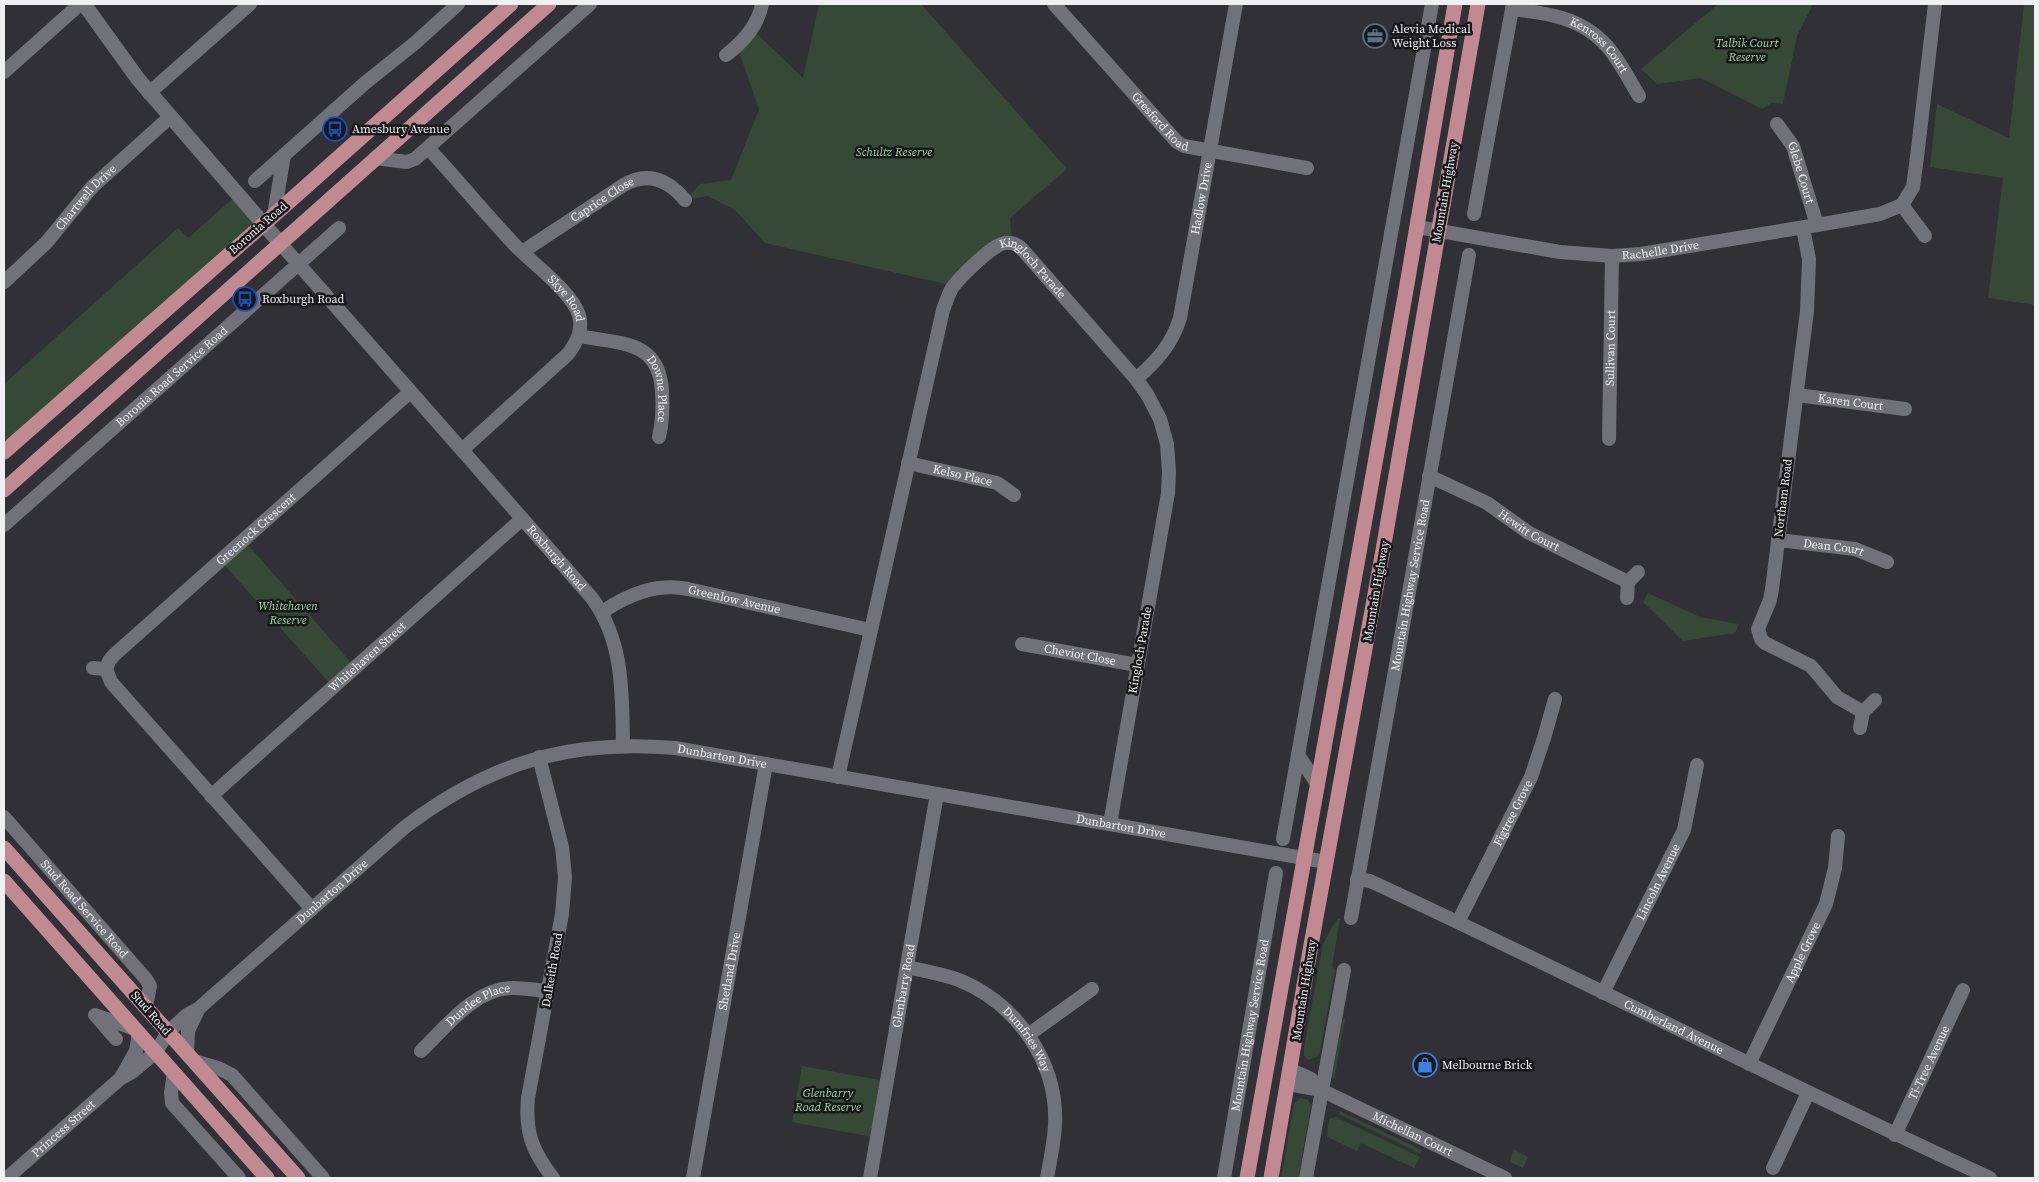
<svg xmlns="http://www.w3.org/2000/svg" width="2039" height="1182" font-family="'Source Serif 4',serif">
	<rect width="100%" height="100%" fill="#303036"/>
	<g fill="#354936">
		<path d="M 819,4 L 921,4 L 1067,169 L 1010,218 L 1012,243 L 954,286 L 765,243 L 735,210 L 708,196 L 685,200 L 700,184 L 731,180 L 759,109 L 737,46 L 752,29 L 803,78 Z"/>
		<path d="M 1718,4 L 1813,4 L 1797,36 L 1783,104 L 1772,103 L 1762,109 L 1701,78 L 1657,84 L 1641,69 Z"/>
		<path d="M 2024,4 L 2035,4 L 2035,305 L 1988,298 L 2003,178 L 1930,167 L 1937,104 L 2009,138 Z"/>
		<path d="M 238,194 L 264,223 L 4,452 L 4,384 L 178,228 L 188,238 Z"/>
		<path d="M 243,539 L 355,667 L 333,687 L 220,560 Z"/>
		<path d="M 1648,593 L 1700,617 L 1739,624 L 1735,633 L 1683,641 L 1643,602 Z"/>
		<path d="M 1338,919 L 1340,919 L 1332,966 L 1335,970 L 1320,1051 L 1317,1057 L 1308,1060 L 1304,1055 L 1304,1048 L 1323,944 L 1332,927 Z"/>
		<path d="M 1343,1019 L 1345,1019 L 1334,1080 L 1332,1075 Z"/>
		<path d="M 802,1066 L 886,1081 L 877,1138 L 792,1122 Z"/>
		<path d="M 1300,1098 L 1308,1100 L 1311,1106 L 1298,1178 L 1281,1178 L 1294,1104 Z"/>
		<path d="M 1340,1111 L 1422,1150 L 1421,1154 L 1339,1114 Z"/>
		<path d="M 1336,1117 L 1420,1157 L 1414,1168 L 1361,1143 L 1357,1151 L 1327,1137 L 1329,1119 Z"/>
		<path d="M 1513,1149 L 1528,1157 L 1523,1168 L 1510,1162 Z"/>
	</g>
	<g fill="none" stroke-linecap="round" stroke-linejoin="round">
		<g stroke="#717179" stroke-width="14">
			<path id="s1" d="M 1054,4 L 1177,142 L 1184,146 L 1307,168"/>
			<path id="s2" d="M 1512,9 C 1546,13 1580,17 1605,44 C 1618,57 1629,80 1639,96"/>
			<path d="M 726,55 C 743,42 758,26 762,4"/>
			<path d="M 4,72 L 80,4"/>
			<path d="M 149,93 L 250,4"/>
			<path id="s3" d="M 1777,124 L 1793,146 L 1817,225"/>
			<path id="s4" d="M 428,148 C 457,179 483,211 512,242 C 530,262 571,290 579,315 C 583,330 577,342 568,354 L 462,450"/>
			<path d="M 375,158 L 407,162 L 415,159 L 590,4"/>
			<path d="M 255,181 L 365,83 L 415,43 L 458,4"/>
			<path d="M 1902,205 L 1925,236"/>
			<path d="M 1474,214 L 1513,4"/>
			<path d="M 274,215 L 284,155"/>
			<path id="s5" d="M 1417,227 L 1560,252 L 1612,256 L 1641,254 L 1817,225 L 1880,214 L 1902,205 L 1913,187 L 1917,157 L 1935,4"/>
			<path d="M 1803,228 L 1809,259 L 1807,311 L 1772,589 L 1770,600 L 1758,629 L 1761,639 L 1765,643 L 1811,666 L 1837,697 L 1863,712"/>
			<path id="s6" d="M 280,243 L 592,598 C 624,642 622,693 623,746"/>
			<path id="s7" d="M 522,252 L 622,186 C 646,171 667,178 685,200"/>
			<path id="s8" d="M 4,282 L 46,243 L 92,187 L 170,117"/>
			<path id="s9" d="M 579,336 C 619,344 659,339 662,391 C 663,408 663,421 659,437"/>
			<path id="s10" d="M 1136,379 C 1157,361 1172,344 1180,318 L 1236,4"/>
			<path id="s11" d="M 1797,395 L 1905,409"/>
			<path id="s12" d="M 1609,439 L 1612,256"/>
			<path id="s13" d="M 908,463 L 997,483 L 1014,495"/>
			<path id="s14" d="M 1429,476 L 1487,503 L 1529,533 L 1628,582"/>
			<path id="s15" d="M 4,525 L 339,228"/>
			<path id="s16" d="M 1778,540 L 1855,549 L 1887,562"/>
			<path d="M 1627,598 L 1628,582 L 1638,572"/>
			<path id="s17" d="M 602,612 C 629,594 656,583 688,589 L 870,630"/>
			<path id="s18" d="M 1022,644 L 1137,665"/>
			<path d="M 93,668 L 106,669 L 111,682 L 312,909"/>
			<path id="s19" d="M 106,669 L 109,661 L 114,655 L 410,392"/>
			<path d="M 1860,728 L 1863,712 L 1875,700"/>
			<path d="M 1298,755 L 1318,785"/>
			<path d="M 539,757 L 562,847 L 565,877 L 562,914 L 528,1098 C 525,1132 532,1151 553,1178"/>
			<path id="s20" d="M 838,777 L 943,310 C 946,302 948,295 952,288 C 960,277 992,245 1005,243 C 1012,242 1017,244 1022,249 L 1136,379 L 1147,394 L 1160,419 L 1167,444 L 1169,472 L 1168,493 L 1110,824"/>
			<path id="s21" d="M 211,796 L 522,519"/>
			<path id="s22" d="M 4,817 L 146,979 L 150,986 L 146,1006"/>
			<path d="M 1283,839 L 1432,4"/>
			<path id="s23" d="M 1357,879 L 1370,881 C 1578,977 1782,1083 1990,1178"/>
			<path id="s24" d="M 1351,918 L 1469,255"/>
			<path id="s25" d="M 1458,922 L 1531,777 L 1544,738 L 1555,699"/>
			<path id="s26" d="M 907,967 C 925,971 942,974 959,980 C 1017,1004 1058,1062 1055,1125 C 1054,1143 1050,1161 1047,1178"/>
			<path id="s27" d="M 1603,993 L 1684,830 L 1697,765"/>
			<path d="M 95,1015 L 135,1029"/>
			<path d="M 97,1017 L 116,1039"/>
			<path d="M 1028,1035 L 1092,989"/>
			<path id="s28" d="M 421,1051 C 446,1027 475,988 513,988 C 524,988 536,990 548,991"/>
			<path d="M 187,1054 L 188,1031 L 198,1010"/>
			<path d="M 194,1061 L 218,1068 L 232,1075 L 323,1178"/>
			<path id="s29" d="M 1749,1064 L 1826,904 L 1835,868 L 1838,836"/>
			<path d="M 1291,1070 L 1311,1079 L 1321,1090"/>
			<path d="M 174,1073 L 171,1092 L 172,1103 L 239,1178"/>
			<path d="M 122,1076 L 136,1051 L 139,1033"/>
			<path id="s30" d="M 1288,1084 L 1321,1090 L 1505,1178"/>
			<path id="s31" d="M 1895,1135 L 1963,990"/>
			<path d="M 1773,1168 L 1808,1093"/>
			<path id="s32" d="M 7,1178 L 121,1078 L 132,1072 L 156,1052 L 168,1032 L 187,1015 L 198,1009 L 405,827 C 489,763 569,739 675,748 L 1326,862"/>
			<path id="s33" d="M 693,1178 L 766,764"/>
			<path id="s34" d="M 870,1178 L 937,794"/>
			<path id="s35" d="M 1224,1178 L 1276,873"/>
			<path d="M 1306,1178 L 1344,970"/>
		</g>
		<path stroke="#717179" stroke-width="15" d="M 84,4 L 138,79 L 280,243"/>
		<g stroke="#c18a93" stroke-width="15">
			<path d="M 4,452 L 274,215 L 511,4"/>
			<path d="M 4,490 L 549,4"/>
			<path d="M 4,848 L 298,1178"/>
			<path d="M 4,881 L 267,1178"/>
			<path d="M 1247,1178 L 1405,296 L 1455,4"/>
			<path d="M 1271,1178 L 1311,945 L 1383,550 L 1478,4"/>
		</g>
	</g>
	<defs>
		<g id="office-ring" transform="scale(1.25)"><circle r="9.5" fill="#18181b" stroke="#5c6f8a" stroke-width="1.5"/><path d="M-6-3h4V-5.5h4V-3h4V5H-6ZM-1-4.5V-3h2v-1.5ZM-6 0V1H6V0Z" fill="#5c6f8a"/></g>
		<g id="bus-ring" transform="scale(1.25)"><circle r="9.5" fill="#18181b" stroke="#1a4fb4" stroke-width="1.5"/><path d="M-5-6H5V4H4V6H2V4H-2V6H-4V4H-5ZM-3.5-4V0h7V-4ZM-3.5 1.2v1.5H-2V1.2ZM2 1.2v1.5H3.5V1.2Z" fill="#1a4fb4"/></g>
		<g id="shop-ring" transform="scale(1.25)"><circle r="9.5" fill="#18181b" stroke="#3f7fe0" stroke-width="1.5"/><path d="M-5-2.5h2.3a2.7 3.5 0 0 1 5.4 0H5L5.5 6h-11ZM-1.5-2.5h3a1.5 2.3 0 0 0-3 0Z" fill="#3f7fe0"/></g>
	</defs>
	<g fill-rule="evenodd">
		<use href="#office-ring" x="1375" y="36"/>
		<use href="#bus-ring" x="335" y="129"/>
		<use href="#bus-ring" x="245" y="299"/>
		<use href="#shop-ring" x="1425" y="1065"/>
	</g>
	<g text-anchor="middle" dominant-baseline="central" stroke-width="5" stroke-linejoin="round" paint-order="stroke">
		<g font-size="12" fill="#efeff4" stroke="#18181b" text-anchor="start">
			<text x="1392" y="29">Alevia Medical<tspan x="1392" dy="14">Weight Loss</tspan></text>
			<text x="352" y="129">Amesbury Avenue</text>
			<text x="262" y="299">Roxburgh Road</text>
			<text x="1442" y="1065">Melbourne Brick</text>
		</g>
		<g font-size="12" font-style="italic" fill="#9ed6a2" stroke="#18181b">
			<text x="1747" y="43">Talbik Court<tspan x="1747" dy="14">Reserve</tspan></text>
			<text x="894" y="152">Schultz Reserve</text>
			<text x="288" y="606">Whitehaven<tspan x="288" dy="14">Reserve</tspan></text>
			<text x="828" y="1093">Glenbarry<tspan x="828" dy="14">Road Reserve</tspan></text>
		</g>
		<g font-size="12" fill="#efeff4" stroke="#18181b">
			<text stroke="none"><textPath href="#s2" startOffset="98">Kenross Court</textPath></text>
			<text stroke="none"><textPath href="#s1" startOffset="159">Gresford Road</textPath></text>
			<text stroke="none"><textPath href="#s3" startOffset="55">Glebe Court</textPath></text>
			<text transform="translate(1445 192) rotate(-80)">Mountain Highway</text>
			<text stroke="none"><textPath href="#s8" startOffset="118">Chartwell Drive</textPath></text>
			<text stroke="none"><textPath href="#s7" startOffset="96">Caprice Close</textPath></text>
			<text stroke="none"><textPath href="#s10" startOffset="198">Hadlow Drive</textPath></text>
			<text transform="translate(258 228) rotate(-41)">Boronia Road</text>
			<text stroke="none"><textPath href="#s5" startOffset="246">Rachelle Drive</textPath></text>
			<text stroke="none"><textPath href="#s20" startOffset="611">Kingloch Parade</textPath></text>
			<text stroke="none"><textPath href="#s4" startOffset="205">Skye Road</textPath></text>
			<text stroke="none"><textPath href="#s12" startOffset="91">Sullivan Court</textPath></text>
			<text stroke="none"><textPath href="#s15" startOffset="224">Boronia Road Service Road</textPath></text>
			<text stroke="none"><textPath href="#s9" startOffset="109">Downe Place</textPath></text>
			<text stroke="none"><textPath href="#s11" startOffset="54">Karen Court</textPath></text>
			<text stroke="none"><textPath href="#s13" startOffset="56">Kelso Place</textPath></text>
			<text transform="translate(1783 498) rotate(-83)">Northam Road</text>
			<text stroke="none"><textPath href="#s19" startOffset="206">Greenock Crescent</textPath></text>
			<text stroke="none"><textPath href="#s14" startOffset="114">Hewitt Court</textPath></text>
			<text stroke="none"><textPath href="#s16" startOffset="56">Dean Court</textPath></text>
			<text stroke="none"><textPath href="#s6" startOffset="419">Roxburgh Road</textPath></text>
			<text stroke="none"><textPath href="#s24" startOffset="338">Mountain Highway Service Road</textPath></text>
			<text transform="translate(1376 591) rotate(-80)">Mountain Highway</text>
			<text stroke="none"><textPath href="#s17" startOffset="139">Greenlow Avenue</textPath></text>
			<text transform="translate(1140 650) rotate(-80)">Kingloch Parade</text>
			<text stroke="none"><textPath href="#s18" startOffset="59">Cheviot Close</textPath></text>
			<text stroke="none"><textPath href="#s21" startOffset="209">Whitehaven Street</textPath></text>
			<text stroke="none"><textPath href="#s32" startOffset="869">Dunbarton Drive</textPath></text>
			<text stroke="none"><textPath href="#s25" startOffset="122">Figtree Grove</textPath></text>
			<text stroke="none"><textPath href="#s32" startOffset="1274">Dunbarton Drive</textPath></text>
			<text stroke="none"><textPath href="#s27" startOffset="124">Lincoln Avenue</textPath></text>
			<text stroke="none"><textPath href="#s32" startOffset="435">Dunbarton Drive</textPath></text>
			<text stroke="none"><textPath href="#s22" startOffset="122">Stud Road Service Road</textPath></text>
			<text stroke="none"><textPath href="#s29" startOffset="124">Apple Grove</textPath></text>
			<text transform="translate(552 970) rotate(-80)">Dalkeith Road</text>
			<text stroke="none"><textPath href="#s33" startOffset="210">Shetland Drive</textPath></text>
			<text stroke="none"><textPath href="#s34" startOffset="195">Glenbarry Road</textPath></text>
			<text transform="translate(1304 990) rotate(-81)">Mountain Highway</text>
			<text stroke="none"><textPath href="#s28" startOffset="75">Dundee Place</textPath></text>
			<text transform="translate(151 1013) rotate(49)">Stud Road</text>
			<text stroke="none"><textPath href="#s35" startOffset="155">Mountain Highway Service Road</textPath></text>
			<text stroke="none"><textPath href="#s23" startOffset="350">Cumberland Avenue</textPath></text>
			<text stroke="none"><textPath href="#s26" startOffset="146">Dumfries Way</textPath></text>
			<text stroke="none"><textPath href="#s31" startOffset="80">Ti-Tree Avenue</textPath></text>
			<text stroke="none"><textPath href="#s32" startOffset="75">Princess Street</textPath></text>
			<text stroke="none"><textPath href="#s30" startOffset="135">Michellan Court</textPath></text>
		</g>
	</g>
	<rect width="2039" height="1182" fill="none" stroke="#efeff4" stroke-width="10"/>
</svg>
